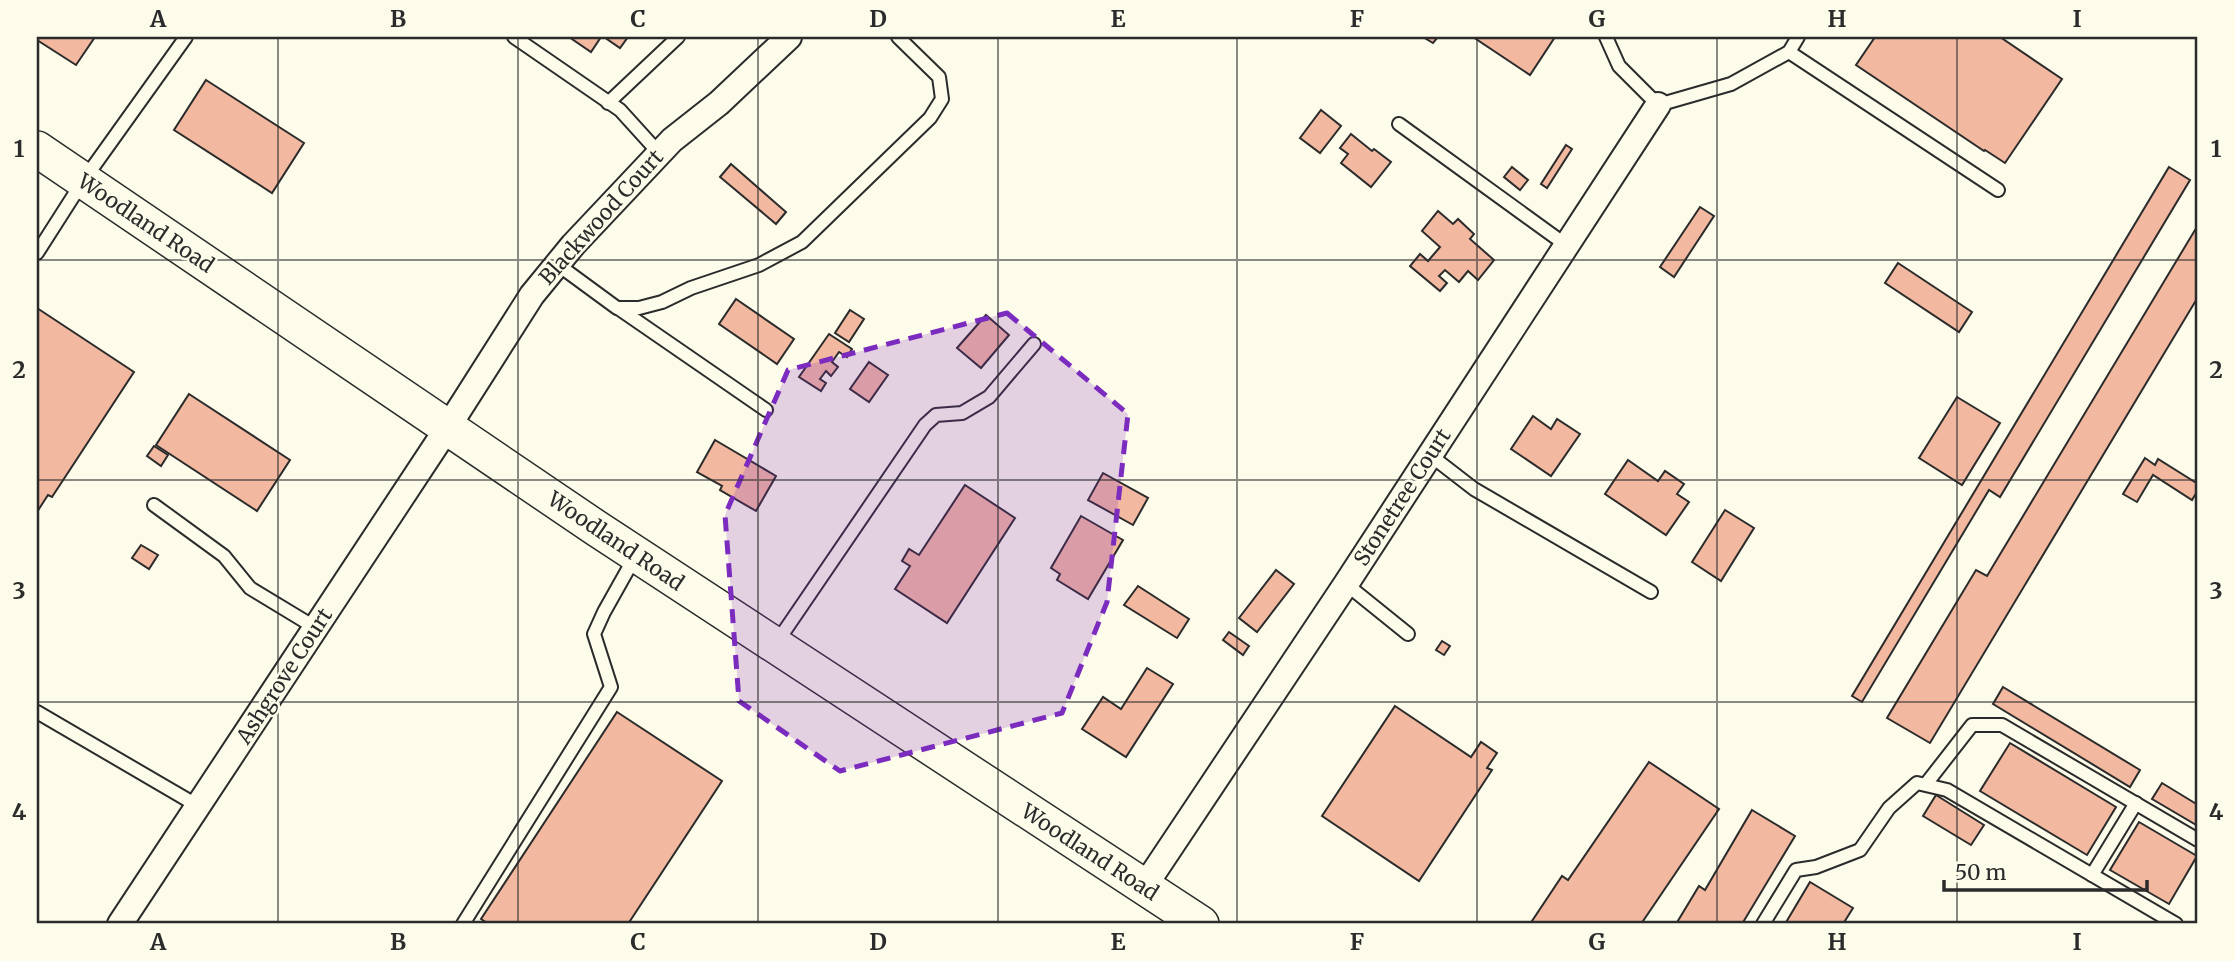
<svg xmlns="http://www.w3.org/2000/svg" width="2235" height="961" font-family="Merriweather,serif">
	<rect width="100%" height="100%" fill="#fdfbea"/>
	<g fill="#f2b8a0" stroke="#2b2b2b" stroke-width="2">
		<path d="M 37,37 L 95,37 L 76,65 L 37,40 Z"/>
		<path d="M 569,37 L 601,37 L 591,52 Z"/>
		<path d="M 604,37 L 628,37 L 620,48 Z"/>
		<path d="M 1423,37 L 1438,37 L 1433,43 Z"/>
		<path d="M 1473,37 L 1555,37 L 1530,75 Z"/>
		<path d="M 1875,37 L 2000,37 L 2062,79 L 2005,163 L 1985,150 L 1984,151 L 1856,65 Z"/>
		<path d="M 206,80 L 304,143 L 272,193 L 174,130 Z"/>
		<path d="M 1321,110 L 1341,126 L 1320,153 L 1300,138 Z"/>
		<path d="M 1351,134 L 1372,151 L 1374,149 L 1391,162 L 1371,187 L 1341,163 L 1348,154 L 1340,148 Z"/>
		<path d="M 1566,145 L 1572,149 L 1547,188 L 1541,184 Z"/>
		<path d="M 731,164 L 786,212 L 776,224 L 720,177 Z"/>
		<path d="M 1512,167 L 1528,180 L 1520,190 L 1504,177 Z"/>
		<path d="M 2169,167 L 2190,180 L 2000,497 L 1989,490 L 1862,702 L 1852,696 Z"/>
		<path d="M 1700,207 L 1714,216 L 1674,277 L 1660,267 Z"/>
		<path d="M 1438,211 L 1453,224 L 1458,219 L 1474,234 L 1470,239 L 1494,260 L 1478,280 L 1468,271 L 1459,282 L 1445,270 L 1439,276 L 1447,283 L 1440,291 L 1410,266 L 1420,254 L 1428,261 L 1440,247 L 1422,231 Z"/>
		<path d="M 2198,225 L 2198,297 L 1930,743 L 1887,718 L 1976,570 L 1987,576 Z"/>
		<path d="M 1898,263 L 1972,312 L 1959,332 L 1885,283 Z"/>
		<path d="M 736,299 L 794,339 L 777,364 L 719,324 Z"/>
		<path d="M 37,308 L 134,372 L 52,497 L 48,495 L 37,512 Z"/>
		<path d="M 850,310 L 864,319 L 849,342 L 835,333 Z"/>
		<path d="M 986,315 L 1009,335 L 981,368 L 957,348 Z"/>
		<path d="M 829,334 L 852,349 L 847,357 L 839,352 L 832,362 L 838,367 L 831,376 L 826,371 L 820,379 L 826,383 L 821,391 L 799,377 Z"/>
		<path d="M 869,362 L 888,375 L 869,402 L 850,389 Z"/>
		<path d="M 189,394 L 290,460 L 257,511 L 156,445 Z"/>
		<path d="M 1957,397 L 2000,423 L 1962,485 L 1919,458 Z"/>
		<path d="M 1533,416 L 1551,429 L 1557,419 L 1580,434 L 1551,476 L 1511,449 Z"/>
		<path d="M 715,440 L 776,476 L 756,511 L 720,490 L 722,486 L 697,472 Z"/>
		<path d="M 154,446 L 168,455 L 161,466 L 147,456 Z"/>
		<path d="M 2145,458 L 2155,465 L 2158,459 L 2198,484 L 2198,490 L 2192,500 L 2153,475 L 2137,502 L 2123,494 Z"/>
		<path d="M 1628,460 L 1658,481 L 1665,471 L 1684,484 L 1677,494 L 1689,502 L 1666,535 L 1605,494 Z"/>
		<path d="M 1103,473 L 1148,498 L 1133,525 L 1088,500 Z"/>
		<path d="M 965,485 L 1015,518 L 947,623 L 895,589 L 910,566 L 902,561 L 909,549 L 919,555 Z"/>
		<path d="M 1725,510 L 1754,528 L 1721,581 L 1692,562 Z"/>
		<path d="M 1081,516 L 1123,540 L 1088,599 L 1057,580 L 1060,574 L 1051,568 Z"/>
		<path d="M 141,545 L 158,555 L 149,569 L 132,558 Z"/>
		<path d="M 1276,570 L 1294,584 L 1257,632 L 1239,618 Z"/>
		<path d="M 1138,586 L 1189,619 L 1177,638 L 1124,605 Z"/>
		<path d="M 1229,632 L 1249,646 L 1243,655 L 1223,640 Z"/>
		<path d="M 1442,641 L 1450,646 L 1444,655 L 1436,650 Z"/>
		<path d="M 1147,668 L 1173,684 L 1126,757 L 1082,729 L 1103,697 L 1121,709 Z"/>
		<path d="M 2003,687 L 2140,770 L 2130,787 L 1993,704 Z"/>
		<path d="M 1395,706 L 1471,757 L 1481,742 L 1497,753 L 1487,768 L 1492,770 L 1419,881 L 1322,816 Z"/>
		<path d="M 617,712 L 722,781 L 628,924 L 489,924 L 481,919 Z"/>
		<path d="M 2010,743 L 2116,807 L 2087,855 L 1980,791 Z"/>
		<path d="M 1649,762 L 1719,809 L 1641,924 L 1530,924 L 1562,876 L 1568,880 Z"/>
		<path d="M 2162,783 L 2198,805 L 2198,826 L 2152,799 Z"/>
		<path d="M 1936,795 L 1984,825 L 1971,845 L 1923,816 Z"/>
		<path d="M 1752,810 L 1795,836 L 1742,924 L 1676,924 L 1699,886 L 1705,890 Z"/>
		<path d="M 2139,822 L 2197,856 L 2169,904 L 2110,870 Z"/>
		<path d="M 1810,882 L 1853,908 L 1843,924 L 1785,924 Z"/>
	</g>
	<g fill="none" stroke-linecap="round" stroke-linejoin="round">
		<g stroke="#2b2b2b" stroke-width="16">
			<g id="lane">
				<path d="M 514,37 L 620,110 L 659,153"/>
				<path d="M 1606,37 L 1619,66 L 1658,105 L 1731,84 L 1789,52 L 1798,37"/>
				<path d="M 1789,52 L 1998,190"/>
				<path d="M 608,103 L 678,37"/>
				<path d="M 1399,124 L 1566,245"/>
				<path d="M 37,253 L 83,181 L 186,37"/>
				<path d="M 557,264 L 617,308 L 639,308 L 662,302 L 691,288 L 759,265 L 802,242 L 930,118 L 942,99 L 939,77 L 898,37"/>
				<path d="M 618,308 L 766,410"/>
				<path d="M 1430,455 L 1474,489 L 1651,592"/>
				<path d="M 154,505 L 224,556 L 250,588 L 316,628"/>
				<path d="M 1346,584 L 1408,634"/>
				<path d="M 777,642 L 925,425 L 936,415 L 962,413 L 989,397 L 1034,344"/>
				<path d="M 37,712 L 198,806"/>
				<path d="M 1926,784 L 1972,725 L 2002,725 L 2198,840"/>
				<path d="M 2092,875 L 2136,803"/>
				<path d="M 463,924 L 611,687 L 594,634 L 604,612 L 636,555"/>
				<path d="M 1763,924 L 1796,870 L 1816,867 L 1860,850 L 1889,808 L 1917,783 L 1947,790 L 2176,924"/>
			</g>
		</g>
		<g stroke="#2b2b2b" stroke-width="28">
			<g id="street">
				<path d="M 1144,887 L 1346,584 L 1658,105"/>
				<path d="M 120,924 L 448,427 L 532,295 L 573,245 L 672,140 L 719,103 L 789,37"/>
			</g>
		</g>
		<g stroke="#2b2b2b" stroke-width="38">
			<path id="secondary" d="M 37,149 L 596,528 L 1201,924"/>
		</g>
		<use href="#lane" stroke="#fdfbea" stroke-width="12"/>
		<use href="#street" stroke="#fdfbea" stroke-width="24"/>
		<use href="#secondary" stroke="#fdfbea" stroke-width="35"/>
	</g>
	<path fill="#7b2cbf" fill-opacity="0.2" stroke="#7b2cbf" stroke-width="5" stroke-dasharray="14 9" stroke-linejoin="round" d="M 1007,313 L 1128,414 L 1107,602 L 1062,713 L 840,771 L 739,701 L 725,515 L 788,370 Z"/>
	<path fill="none" stroke="#2b2b2b" stroke-width="2" stroke-opacity="0.55" d="M 278,37 L 278,924M 518,37 L 518,924M 758,37 L 758,924M 998,37 L 998,924M 1237,37 L 1237,924M 1477,37 L 1477,924M 1717,37 L 1717,924M 1957,37 L 1957,924M 37,260 L 2198,260M 37,480 L 2198,480M 37,702 L 2198,702"/>
	<g text-anchor="middle" dominant-baseline="central" stroke-width="5" stroke-linejoin="round" paint-order="stroke">
		<g font-size="21" fill="#2b2b2b" stroke="#fdfbea">
			<text transform="translate(601 217) rotate(-48)">Blackwood Court</text>
			<text transform="translate(146 223) rotate(34)">Woodland Road</text>
			<text transform="translate(1402 497) rotate(-57)">Stonetree Court</text>
			<text transform="translate(616 541) rotate(34)">Woodland Road</text>
			<text transform="translate(284 676) rotate(-57)">Ashgrove Court</text>
			<text transform="translate(1090 852) rotate(33)">Woodland Road</text>
		</g>
	</g>
	<rect width="2235" height="961" fill="none" stroke="#fdfbea" stroke-width="77"/>
	<path d="M1944 880v10h203v-10" fill="none" stroke="#2b2b2b" stroke-width="3.5"/>
	<text x="1955" y="880" font-size="21" fill="#2b2b2b" stroke="#fdfbea" stroke-width="5" paint-order="stroke">50 m</text>
	<rect x="38" y="38" width="2158" height="884" fill="none" stroke="#2b2b2b" stroke-width="2.5"/>
	<g font-size="23" text-anchor="middle" font-weight="bold" fill="#2b2b2b">
		<text x="158" y="27">A</text>
		<text x="398" y="27">B</text>
		<text x="638" y="27">C</text>
		<text x="878" y="27">D</text>
		<text x="1118" y="27">E</text>
		<text x="1357" y="27">F</text>
		<text x="1597" y="27">G</text>
		<text x="1837" y="27">H</text>
		<text x="2077" y="27">I</text>
		<text x="19" y="157">1</text>
		<text x="2216" y="157">1</text>
		<text x="19" y="378">2</text>
		<text x="2216" y="378">2</text>
		<text x="19" y="599">3</text>
		<text x="2216" y="599">3</text>
		<text x="19" y="820">4</text>
		<text x="2216" y="820">4</text>
		<text x="158" y="950">A</text>
		<text x="398" y="950">B</text>
		<text x="638" y="950">C</text>
		<text x="878" y="950">D</text>
		<text x="1118" y="950">E</text>
		<text x="1357" y="950">F</text>
		<text x="1597" y="950">G</text>
		<text x="1837" y="950">H</text>
		<text x="2077" y="950">I</text>
	</g>
</svg>
